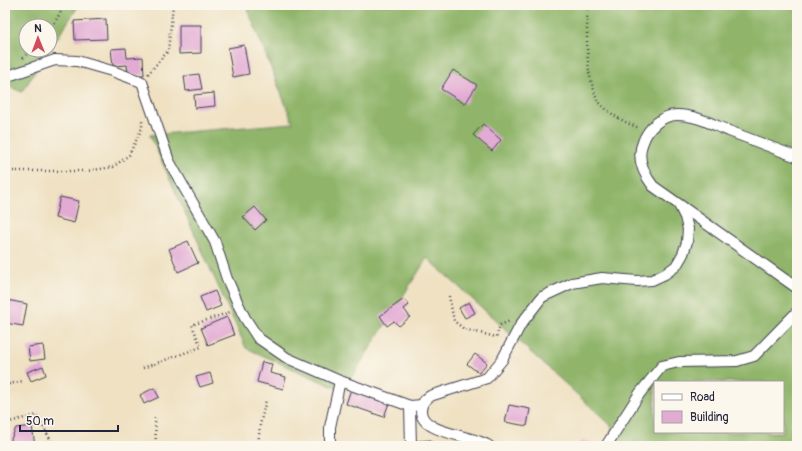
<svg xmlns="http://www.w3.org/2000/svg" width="802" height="451" font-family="Pangolin,sans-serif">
	<rect width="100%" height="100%" fill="#fbf7ec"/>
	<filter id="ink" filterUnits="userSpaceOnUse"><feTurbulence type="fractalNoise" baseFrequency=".025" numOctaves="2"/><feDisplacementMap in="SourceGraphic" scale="8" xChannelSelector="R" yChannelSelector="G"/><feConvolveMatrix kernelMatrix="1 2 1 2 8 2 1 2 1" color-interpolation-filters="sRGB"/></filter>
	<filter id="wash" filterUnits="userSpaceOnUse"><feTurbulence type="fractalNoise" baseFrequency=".012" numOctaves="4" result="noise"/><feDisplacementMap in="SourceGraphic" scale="16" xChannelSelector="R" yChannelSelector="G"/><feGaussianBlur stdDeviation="0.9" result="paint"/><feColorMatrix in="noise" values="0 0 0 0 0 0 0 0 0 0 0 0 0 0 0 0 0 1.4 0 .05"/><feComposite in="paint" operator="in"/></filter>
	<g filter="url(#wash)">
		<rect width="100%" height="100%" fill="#efe1c2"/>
		<g fill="#90b56a" stroke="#596c52" fill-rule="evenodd">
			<path d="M 5,5 L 79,5 L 50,49 L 50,26 L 26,26 L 26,50 L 49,50 L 22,92 L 5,85 Z"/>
			<path d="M 246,5 L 797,5 L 797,446 L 609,446 L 612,426 L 427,258 L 343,391 L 246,348 L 150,135 L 293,123 ZM 655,382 L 783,382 L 783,432 L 655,432 Z"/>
		</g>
		<g id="blocks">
			<g fill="#e2abd4">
				<path d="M 106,19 L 107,39 L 75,40 L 74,21 Z"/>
				<path d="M 179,25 L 201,25 L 201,53 L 179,54 Z"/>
				<path d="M 244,45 L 249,74 L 233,77 L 228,48 Z"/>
				<path d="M 126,48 L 127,58 L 143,57 L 144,75 L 128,75 L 127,65 L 113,66 L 111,49 Z"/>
				<path d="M 453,70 L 477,85 L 465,104 L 441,89 Z"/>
				<path d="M 199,74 L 202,89 L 186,91 L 184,76 Z"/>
				<path d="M 214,93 L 215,106 L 195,108 L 194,95 Z"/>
				<path d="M 483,124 L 501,140 L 492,151 L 473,135 Z"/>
				<path d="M 60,197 L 79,201 L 74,223 L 55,218 Z"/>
				<path d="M 255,207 L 266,220 L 255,230 L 243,217 Z"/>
				<path d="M 188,241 L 198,263 L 178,272 L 169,249 Z"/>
				<path d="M 215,291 L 221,306 L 206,312 L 200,297 Z"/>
				<path d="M 404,299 L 409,305 L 404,309 L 410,317 L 399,326 L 394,321 L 387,326 L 380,316 Z"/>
				<path d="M 7,300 L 27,304 L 23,326 L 5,323 Z"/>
				<path d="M 469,302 L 475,313 L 465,318 L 459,308 Z"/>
				<path d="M 227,317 L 234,335 L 208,345 L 201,328 Z"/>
				<path d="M 43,345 L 45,359 L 30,361 L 28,347 Z"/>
				<path d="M 475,354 L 487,363 L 479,373 L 467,364 Z"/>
				<path d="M 262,362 L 272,364 L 270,373 L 286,377 L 283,389 L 257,382 Z"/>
				<path d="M 43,366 L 46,375 L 31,381 L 27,372 Z"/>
				<path d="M 210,373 L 213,383 L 200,387 L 196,377 Z"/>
				<path d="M 154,388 L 159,397 L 144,404 L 140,395 Z"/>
				<path d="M 351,389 L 389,403 L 384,417 L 346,404 Z"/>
				<path d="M 509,405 L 530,409 L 527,426 L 505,422 Z"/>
				<path d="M 32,426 L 35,446 L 22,446 L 22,443 L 12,444 L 11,439 L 16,428 Z"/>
				<path d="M 431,440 L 432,446 L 417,446 L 417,441 Z"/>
				<path d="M 582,440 L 597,444 L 596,446 L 581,446 Z"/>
			</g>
		</g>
	</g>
	<g filter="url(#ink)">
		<use href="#blocks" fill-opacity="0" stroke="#413f4f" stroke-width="1"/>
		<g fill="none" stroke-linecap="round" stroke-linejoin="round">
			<g stroke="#413f4f" stroke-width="12">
				<g id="minor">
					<path d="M 5,78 L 8,76 L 55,60 L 77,61 L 112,71 L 142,82 L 169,161 L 215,242 L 227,279 L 240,308 L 245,318 L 258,338 L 287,358 L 340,381 L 410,406 L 422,405"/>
					<path d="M 797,157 C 774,148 752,140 729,131 C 712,124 695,115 677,115 C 662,115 648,128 643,142 C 636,158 643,173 653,186 L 797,288"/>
					<path d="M 410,406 L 411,446"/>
					<path d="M 330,446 L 330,427 L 340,381"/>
					<path d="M 489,446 C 474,435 421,434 421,411 C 421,404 425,399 430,396 L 487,378 L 502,360 L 521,324 L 542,297 L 572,283 L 602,278 L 637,281 L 652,280 L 665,274 L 676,266 L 683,254 L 687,242 L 688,229 L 685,217 L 679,205"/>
					<path d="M 606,446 L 640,393 L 662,366 L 679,362 L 737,361 L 754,356 L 797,312"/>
				</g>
			</g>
			<g stroke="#413f4f" stroke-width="2.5" stroke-dasharray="1 3" stroke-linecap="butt">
				<path d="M 587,5 C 588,33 584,63 594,90 C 595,94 596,99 598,101 C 609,114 624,122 639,128"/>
				<path d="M 50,30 L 65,5"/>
				<path d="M 23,58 L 31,50"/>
				<path d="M 148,74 L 168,51 L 173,5"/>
				<path d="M 5,171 L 87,171 L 113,167 L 129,155 L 142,128 L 142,119"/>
				<path d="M 449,296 L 454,321 L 464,329 L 496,337 L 500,325 L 510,321"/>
				<path d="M 143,368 L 201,347 L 192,325 L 230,312"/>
				<path d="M 5,385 L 23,381"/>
				<path d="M 155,418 L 156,446"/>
				<path d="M 5,431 L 9,422 L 37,415 L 54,446"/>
				<path d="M 258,446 L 260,425 L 266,400"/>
			</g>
			<use href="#minor" stroke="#fff" stroke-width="10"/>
		</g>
	</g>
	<rect width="802" height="451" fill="none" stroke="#fbf7ec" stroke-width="20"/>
	<rect x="654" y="381" width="130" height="52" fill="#fbf7ec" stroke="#a4a2a5"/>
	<rect x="662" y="394" width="20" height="6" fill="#ffffff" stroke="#a4a2a5"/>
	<text x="690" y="401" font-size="12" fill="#22223b">Road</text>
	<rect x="662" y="411" width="20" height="12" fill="#e2abd4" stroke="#a4a2a5"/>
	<text x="690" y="421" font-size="12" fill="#22223b">Building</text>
	<g transform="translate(38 38) rotate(359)"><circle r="19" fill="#fbf7ec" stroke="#a4a2a5"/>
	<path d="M0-3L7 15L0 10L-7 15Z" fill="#d1495b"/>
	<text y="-6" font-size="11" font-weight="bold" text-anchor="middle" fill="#22223b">N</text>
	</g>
	<path d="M20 425v6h98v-6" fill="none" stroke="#22223b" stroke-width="2"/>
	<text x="26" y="425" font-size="12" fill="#22223b" stroke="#fbf7ec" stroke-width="3" paint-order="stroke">50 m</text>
</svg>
